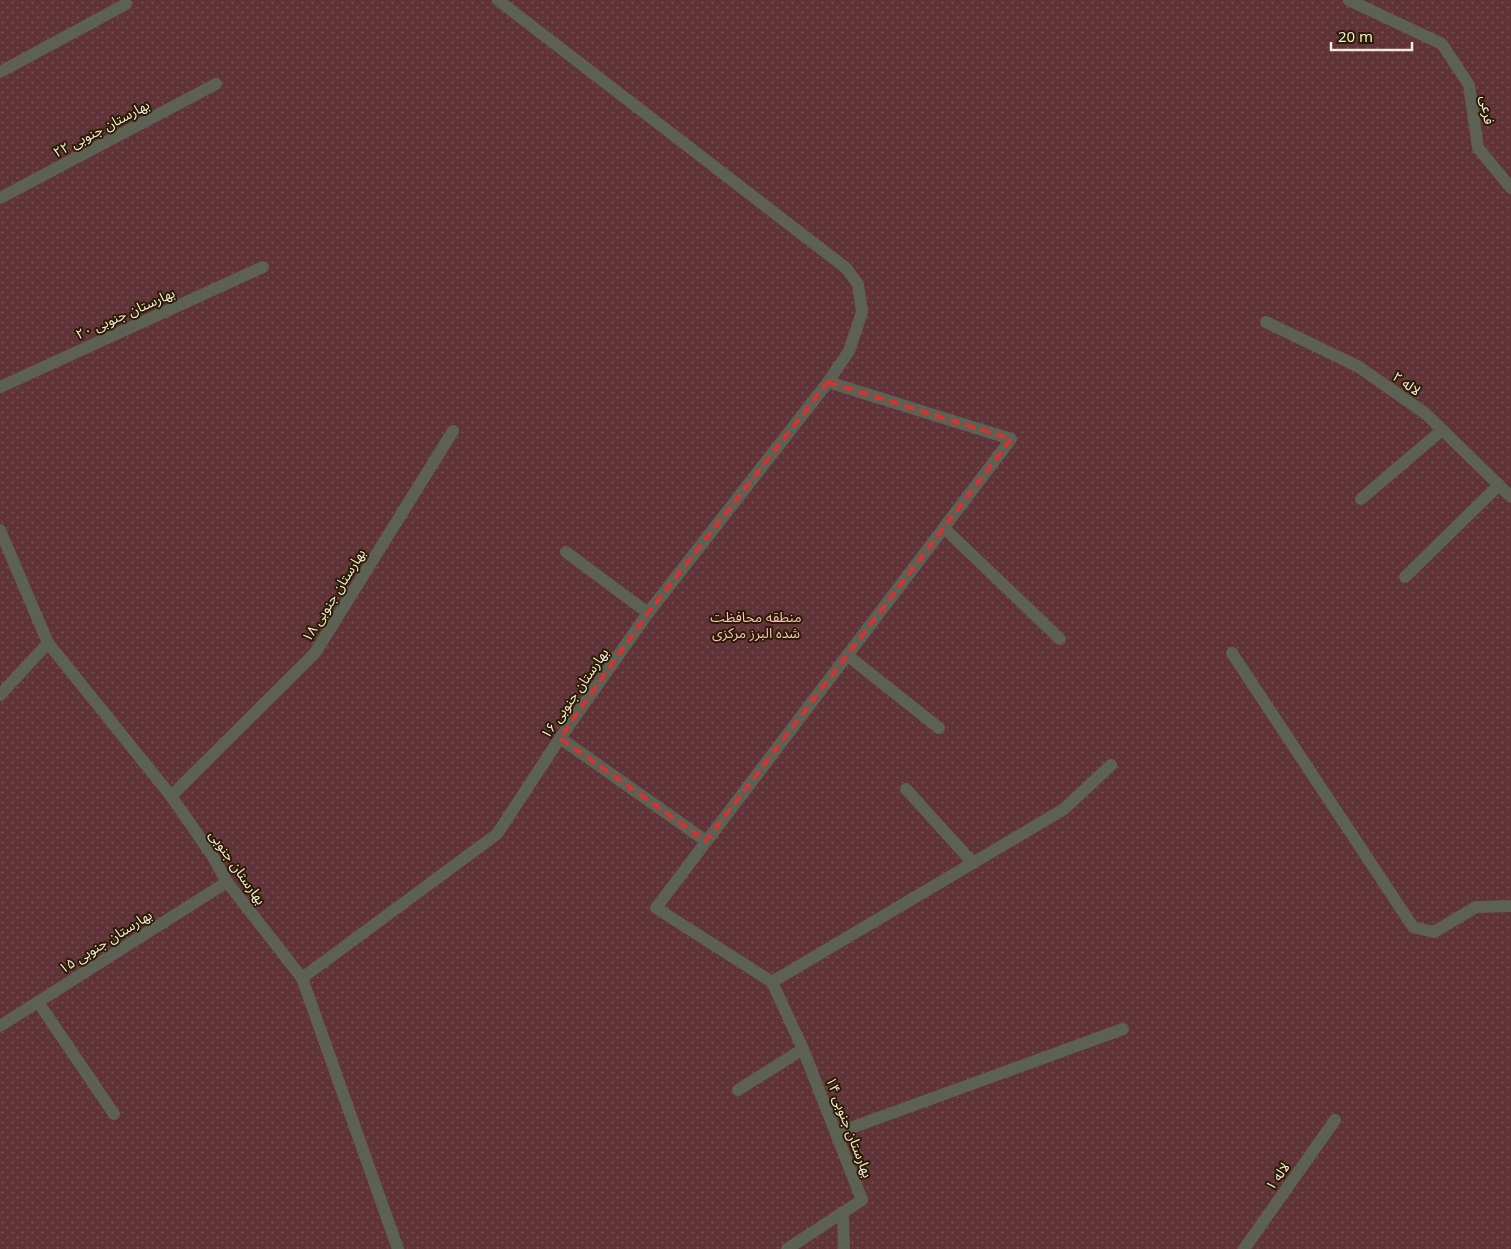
<svg xmlns="http://www.w3.org/2000/svg" width="1511" height="1249" font-family="'Noto Sans','Noto Sans Arabic',sans-serif">
	<defs>
		<pattern id="grass-dots" width="8" height="8" patternUnits="userSpaceOnUse" patternTransform="scale(1.25)"><rect width="8" height="8" fill="#5f3337"/><path d="M2 2h.1M6 6h.1" fill="none" stroke="#765153" stroke-width="1.8" stroke-linecap="round"/></pattern>
	</defs>
	<rect width="100%" height="100%" fill="#332609"/>
	<rect fill="url(#grass-dots)" x="0" y="0" width="1511" height="1249"/>
	<g fill="none" stroke-linecap="round" stroke-linejoin="round">
		<g stroke="#5d6153" stroke-width="12">
			<path d="M 1361,499 L 1442,430"/>
			<path d="M 1405,577 L 1499,485"/>
			<path d="M 738,1090 L 803,1049"/>
		</g>
		<g stroke="#5d6153" stroke-width="12">
			<path d="M 1349,0 L 1442,44 L 1469,85 L 1478,148 L 1511,188"/>
			<path d="M 0,72 L 126,4"/>
			<path d="M 0,198 L 216,84"/>
			<path d="M 1266,322 L 1359,367 L 1426,414 L 1511,497"/>
			<path d="M 0,387 L 263,267"/>
			<path d="M 944,528 L 1060,639"/>
			<path d="M 566,552 L 648,613"/>
			<path d="M 1232,653 L 1413,927 L 1434,932 L 1476,907 L 1511,906"/>
			<path d="M 847,655 L 939,728"/>
			<path d="M 0,695 L 48,643"/>
			<path d="M 560,738 L 706,841"/>
			<path d="M 906,789 L 973,863"/>
			<path d="M 171,796 L 315,653 L 453,431"/>
			<path d="M 302,978 L 497,834 L 560,738 L 648,613 L 828,382 L 849,351 L 862,312 L 858,284 L 846,268 L 498,0"/>
			<path d="M 772,982 L 656,908 L 1011,439 L 828,382"/>
			<path d="M 772,982 L 1064,809 L 1111,765"/>
			<path d="M 772,982 L 803,1049 L 862,1200 L 787,1249"/>
			<path d="M 38,1002 L 114,1114"/>
			<path d="M 0,1026 L 227,882"/>
			<path d="M 837,1133 L 1123,1029"/>
			<path d="M 843,1212 L 844,1249"/>
			<path d="M 1244,1249 L 1335,1120"/>
		</g>
		<path stroke="#5d6153" stroke-width="12" d="M 0,530 L 48,643 L 171,796 L 212,855 L 227,882 L 302,978 L 398,1249"/>
	</g>
	<path fill="none" stroke="#d73231" stroke-width="4" stroke-dasharray="10 6" stroke-linejoin="round" d="M 828,382 L 1011,439 L 706,841 L 560,738 L 648,613 Z"/>
	<g text-anchor="middle" dominant-baseline="central" stroke-width="4" stroke-linejoin="round" paint-order="stroke">
		<g font-size="14" fill="#f2e9d9" stroke="#291c01">
			<text transform="translate(1488 110) rotate(82)">فرعی</text>
			<text transform="translate(101 128) rotate(-28)">بهارستان جنوبی ۲۲</text>
			<text transform="translate(125 313) rotate(-24)">بهارستان جنوبی ۲۰</text>
			<text transform="translate(1407 383) rotate(35)">لاله ۲</text>
			<text transform="translate(333 595) rotate(-58)">بهارستان جنوبی ۱۸</text>
			<text transform="translate(574 693) rotate(-55)">بهارستان جنوبی ۱۶</text>
			<text transform="translate(238 867) rotate(55)">بهارستان جنوبی</text>
			<text transform="translate(105 941) rotate(-32)">بهارستان جنوبی ۱۵</text>
			<text transform="translate(850 1127) rotate(69)">بهارستان جنوبی ۱۴</text>
			<text transform="translate(1277 1176) rotate(-55)">لاله ۱</text>
		</g>
		<g font-size="14" fill="#fdbcc0" stroke="#291c01">
			<text x="756" y="616">منطقه محافظت<tspan x="756" dy="16">شده البرز مرکزی</tspan></text>
		</g>
	</g>
	<path d="M1331 42v8h81v-8" fill="none" stroke="#f2e9d9" stroke-width="2.5"/>
	<text x="1338" y="42" font-size="15" fill="#f2e9d9" stroke="#291c01" stroke-width="4" paint-order="stroke">20 m</text>
</svg>
